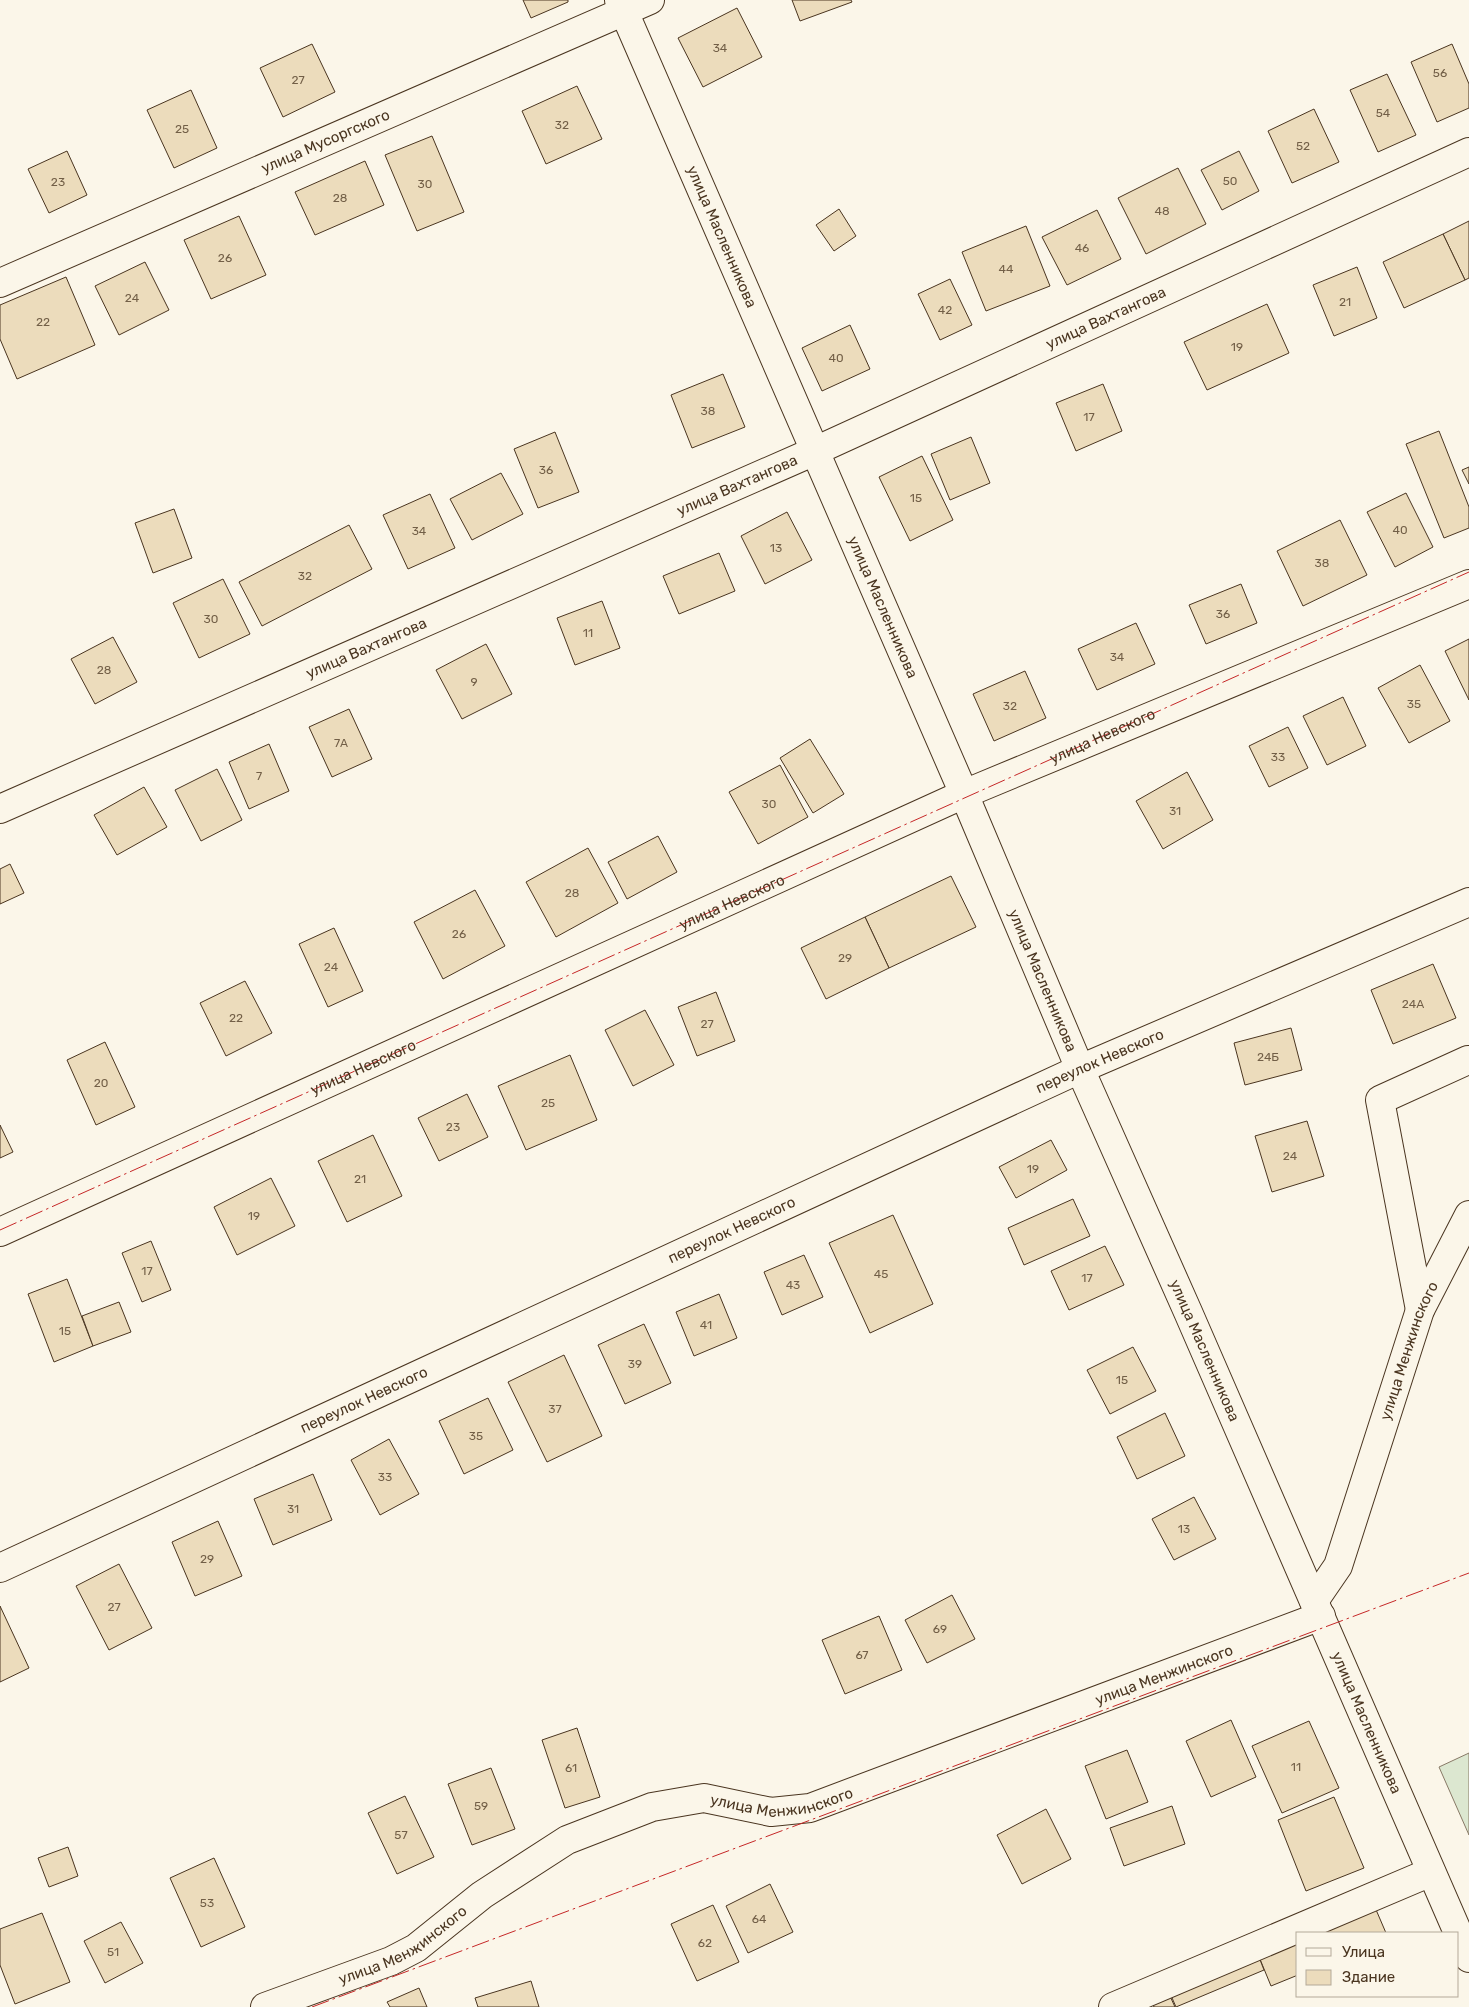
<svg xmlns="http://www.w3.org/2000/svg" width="1469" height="2007" font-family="Rubik,sans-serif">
	<rect width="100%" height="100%" fill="#fbf6e9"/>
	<path fill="#dce7d0" stroke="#887966" d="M 1469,1753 L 1469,1835 L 1439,1767 Z"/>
	<g fill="#ecdcbc" stroke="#4a3520">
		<path d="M 523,0 L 568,0 L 568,2 L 531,18 Z"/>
		<path d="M 792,0 L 851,0 L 852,2 L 800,21 Z"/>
		<path d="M 737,8 L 762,57 L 703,87 L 678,38 Z"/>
		<path d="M 312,44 L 335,92 L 283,117 L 260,68 Z"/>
		<path d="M 1452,44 L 1469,84 L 1469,108 L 1437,122 L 1411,62 Z"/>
		<path d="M 1387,74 L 1416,135 L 1378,152 L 1350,90 Z"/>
		<path d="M 577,86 L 602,139 L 546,164 L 522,111 Z"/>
		<path d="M 191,90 L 217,148 L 174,168 L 147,110 Z"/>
		<path d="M 1314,109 L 1339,162 L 1292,183 L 1268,131 Z"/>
		<path d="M 432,136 L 464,212 L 417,231 L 385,155 Z"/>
		<path d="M 67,151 L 87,195 L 49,213 L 28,169 Z"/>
		<path d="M 1239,151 L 1259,191 L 1222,210 L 1201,170 Z"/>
		<path d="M 365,161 L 384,205 L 315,235 L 295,192 Z"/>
		<path d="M 1178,168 L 1206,224 L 1146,254 L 1118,198 Z"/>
		<path d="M 839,209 L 856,236 L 834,251 L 816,225 Z"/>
		<path d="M 1097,210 L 1121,259 L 1067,285 L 1042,237 Z"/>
		<path d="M 239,216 L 266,275 L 211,299 L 184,240 Z"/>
		<path d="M 1469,221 L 1469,278 L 1465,280 L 1443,234 Z"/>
		<path d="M 1026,226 L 1050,286 L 986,311 L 962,252 Z"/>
		<path d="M 1443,234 L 1465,280 L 1404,308 L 1383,262 Z"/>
		<path d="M 145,262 L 169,310 L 119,335 L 95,286 Z"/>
		<path d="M 1357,267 L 1377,318 L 1334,336 L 1313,285 Z"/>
		<path d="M 66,277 L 95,345 L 17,379 L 0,339 L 0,305 Z"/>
		<path d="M 950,279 L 972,325 L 940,340 L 918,294 Z"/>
		<path d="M 1267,304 L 1289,353 L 1207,390 L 1184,342 Z"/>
		<path d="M 850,325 L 870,369 L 822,391 L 802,348 Z"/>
		<path d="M 723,374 L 745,427 L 692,448 L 671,395 Z"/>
		<path d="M 1103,384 L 1122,431 L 1076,451 L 1056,403 Z"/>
		<path d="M 1439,431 L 1469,507 L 1469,528 L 1444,538 L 1406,444 Z"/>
		<path d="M 555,432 L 579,492 L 538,508 L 514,449 Z"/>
		<path d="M 971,437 L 990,483 L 950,500 L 931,454 Z"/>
		<path d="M 922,456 L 953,520 L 910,541 L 879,477 Z"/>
		<path d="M 1469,467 L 1469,484 L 1462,470 Z"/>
		<path d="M 501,473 L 523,514 L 472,540 L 450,499 Z"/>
		<path d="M 1406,493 L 1433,547 L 1395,567 L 1367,512 Z"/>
		<path d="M 430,494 L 455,548 L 408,569 L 383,515 Z"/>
		<path d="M 174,509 L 192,558 L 153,573 L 135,523 Z"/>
		<path d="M 787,512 L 812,560 L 765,584 L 741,536 Z"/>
		<path d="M 1340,520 L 1367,575 L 1303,606 L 1277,551 Z"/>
		<path d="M 349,525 L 372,569 L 262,626 L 239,582 Z"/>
		<path d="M 719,553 L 735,591 L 679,614 L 663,576 Z"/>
		<path d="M 223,579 L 250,634 L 199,658 L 173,603 Z"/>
		<path d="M 1241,584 L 1257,623 L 1206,644 L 1189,605 Z"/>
		<path d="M 602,601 L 620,648 L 575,665 L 557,618 Z"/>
		<path d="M 1136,623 L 1155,664 L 1097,690 L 1078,649 Z"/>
		<path d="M 113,637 L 137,682 L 95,704 L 71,659 Z"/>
		<path d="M 1469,639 L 1469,700 L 1445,651 Z"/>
		<path d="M 486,644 L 512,694 L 462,719 L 436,670 Z"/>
		<path d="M 1420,665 L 1450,721 L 1409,743 L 1378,688 Z"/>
		<path d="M 1025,671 L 1046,718 L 994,741 L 973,694 Z"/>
		<path d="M 1343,697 L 1366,746 L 1327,765 L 1303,716 Z"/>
		<path d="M 349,709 L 372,759 L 332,777 L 309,727 Z"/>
		<path d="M 1288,727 L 1308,768 L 1269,787 L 1249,746 Z"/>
		<path d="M 810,739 L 844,794 L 813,813 L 780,758 Z"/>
		<path d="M 269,744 L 289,791 L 249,809 L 229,762 Z"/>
		<path d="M 780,765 L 808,817 L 758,844 L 729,792 Z"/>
		<path d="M 217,769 L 242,820 L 201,841 L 175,790 Z"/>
		<path d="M 1187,772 L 1213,820 L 1163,849 L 1136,801 Z"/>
		<path d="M 144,787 L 167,827 L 117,855 L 94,815 Z"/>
		<path d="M 658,836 L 677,872 L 627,899 L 608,862 Z"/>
		<path d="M 588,848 L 618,903 L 556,937 L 526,882 Z"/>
		<path d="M 10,864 L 24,893 L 0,904 L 0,869 Z"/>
		<path d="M 951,876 L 976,927 L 889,968 L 865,917 Z"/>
		<path d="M 475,890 L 505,946 L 443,979 L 414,922 Z"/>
		<path d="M 865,917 L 889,968 L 826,999 L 801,948 Z"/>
		<path d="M 334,928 L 363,991 L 328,1007 L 299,944 Z"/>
		<path d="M 1433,964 L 1456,1018 L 1393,1044 L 1371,990 Z"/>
		<path d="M 245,981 L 272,1033 L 226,1056 L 200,1003 Z"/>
		<path d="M 716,992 L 735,1041 L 697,1056 L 678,1007 Z"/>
		<path d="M 645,1010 L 674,1065 L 633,1086 L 605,1030 Z"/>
		<path d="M 1291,1028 L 1302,1070 L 1245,1085 L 1234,1043 Z"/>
		<path d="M 105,1042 L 135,1107 L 96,1125 L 67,1060 Z"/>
		<path d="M 570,1055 L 597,1120 L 526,1150 L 498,1086 Z"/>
		<path d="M 467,1094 L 488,1137 L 439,1161 L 418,1118 Z"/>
		<path d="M 1307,1121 L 1324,1176 L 1272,1192 L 1255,1136 Z"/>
		<path d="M 0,1125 L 13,1152 L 0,1158 Z"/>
		<path d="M 373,1135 L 402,1196 L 347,1222 L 318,1161 Z"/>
		<path d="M 1051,1140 L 1067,1170 L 1016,1198 L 999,1167 Z"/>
		<path d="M 271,1178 L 295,1226 L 237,1255 L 214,1207 Z"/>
		<path d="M 1073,1199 L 1090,1236 L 1024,1265 L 1008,1228 Z"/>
		<path d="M 893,1215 L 933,1304 L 870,1333 L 829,1243 Z"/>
		<path d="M 151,1241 L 171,1290 L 142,1302 L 122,1253 Z"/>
		<path d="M 1105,1246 L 1124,1285 L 1069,1310 L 1051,1271 Z"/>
		<path d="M 804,1255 L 823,1297 L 782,1315 L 764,1272 Z"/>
		<path d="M 67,1279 L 93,1346 L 54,1362 L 28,1294 Z"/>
		<path d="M 719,1294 L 737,1338 L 694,1356 L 676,1312 Z"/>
		<path d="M 119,1302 L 131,1332 L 93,1346 L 82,1316 Z"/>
		<path d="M 644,1324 L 671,1383 L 625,1404 L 598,1345 Z"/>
		<path d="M 1133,1347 L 1156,1391 L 1110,1414 L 1087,1370 Z"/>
		<path d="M 564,1355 L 602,1436 L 547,1462 L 508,1382 Z"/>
		<path d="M 488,1398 L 513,1450 L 464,1474 L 439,1421 Z"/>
		<path d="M 1165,1413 L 1185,1456 L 1137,1479 L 1117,1437 Z"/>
		<path d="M 389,1439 L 419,1494 L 380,1515 L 351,1460 Z"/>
		<path d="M 313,1474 L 332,1520 L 273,1545 L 254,1499 Z"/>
		<path d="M 1194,1497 L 1216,1539 L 1174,1560 L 1152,1519 Z"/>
		<path d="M 218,1521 L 242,1576 L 195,1596 L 172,1542 Z"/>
		<path d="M 119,1564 L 152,1628 L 109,1650 L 76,1586 Z"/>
		<path d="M 952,1595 L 975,1639 L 927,1663 L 905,1620 Z"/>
		<path d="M 0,1606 L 29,1668 L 0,1682 Z"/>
		<path d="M 879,1616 L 902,1670 L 845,1694 L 822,1640 Z"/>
		<path d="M 1231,1720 L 1256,1777 L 1211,1797 L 1186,1741 Z"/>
		<path d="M 1309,1721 L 1339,1788 L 1282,1813 L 1252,1746 Z"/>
		<path d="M 577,1728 L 600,1797 L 565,1808 L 542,1740 Z"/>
		<path d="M 1127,1750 L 1148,1802 L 1106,1819 L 1085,1766 Z"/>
		<path d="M 491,1768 L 515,1829 L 472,1845 L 448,1784 Z"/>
		<path d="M 405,1796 L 434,1857 L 397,1874 L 368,1813 Z"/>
		<path d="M 1334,1797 L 1364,1868 L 1306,1891 L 1278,1820 Z"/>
		<path d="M 1172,1806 L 1185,1844 L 1124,1866 L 1110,1828 Z"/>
		<path d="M 1046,1809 L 1071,1859 L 1022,1884 L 997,1835 Z"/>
		<path d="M 68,1847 L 78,1876 L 49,1887 L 38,1858 Z"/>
		<path d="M 214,1858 L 245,1927 L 201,1947 L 170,1878 Z"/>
		<path d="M 770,1884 L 793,1932 L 748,1953 L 726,1906 Z"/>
		<path d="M 1371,1898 L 1386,1933 L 1298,1933 L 1298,1975 L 1271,1986 L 1255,1947 Z"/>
		<path d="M 713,1905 L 739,1962 L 697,1981 L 671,1924 Z"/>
		<path d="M 42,1913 L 70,1982 L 15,2004 L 0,1965 L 0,1929 Z"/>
		<path d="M 121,1922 L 143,1963 L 105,1983 L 84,1941 Z"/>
		<path d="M 1255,1947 L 1264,1970 L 1176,2007 L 1166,1984 Z"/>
		<path d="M 531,1981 L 539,2007 L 478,2007 L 475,1998 Z"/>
		<path d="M 1165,1985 L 1175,2007 L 1154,2007 L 1147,1993 Z"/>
		<path d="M 419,1988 L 427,2007 L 390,2007 L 387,2002 Z"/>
	</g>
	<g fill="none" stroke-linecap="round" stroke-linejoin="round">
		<g stroke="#4a3520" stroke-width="30">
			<g id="minor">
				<path id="s1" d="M 619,0 L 964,794 L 1080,1069 L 1188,1312 L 1469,1958"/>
				<path id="s2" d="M 0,283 L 650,0"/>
				<path id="s3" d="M 0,809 L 815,451 L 1469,152"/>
				<path d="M 0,1232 L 964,794 L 1469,584"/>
				<path d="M 1420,1310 L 1380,1100 L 1468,1060"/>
				<path id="s4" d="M 0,1568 L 1080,1069 L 1469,902"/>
				<path id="s5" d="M 1314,1601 L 1338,1566 L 1420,1310 L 1469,1215"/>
				<path id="s6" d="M 265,2007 L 391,1961 L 416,1948 L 482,1895 L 567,1840 L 652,1807 L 704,1798 L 771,1812 L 810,1808 L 1321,1616"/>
				<path d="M 1113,2007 L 1431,1872"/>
			</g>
		</g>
		<use href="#minor" stroke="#fbf6e9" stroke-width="28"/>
		<g stroke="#c62828" stroke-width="1" stroke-dasharray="18 4 2.5 4" stroke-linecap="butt">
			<path id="s7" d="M 0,1230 L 1469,572"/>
			<path d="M 312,2007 L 1469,1573"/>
		</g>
	</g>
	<g text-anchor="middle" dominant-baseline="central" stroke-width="4" stroke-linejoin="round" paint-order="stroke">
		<g font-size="12" fill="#725f47">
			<text x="720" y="48">34</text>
			<text x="1440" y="73">56</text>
			<text x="298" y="80">27</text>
			<text x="1383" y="113">54</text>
			<text x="562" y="125">32</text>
			<text x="182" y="129">25</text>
			<text x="1303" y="146">52</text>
			<text x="1230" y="181">50</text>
			<text x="58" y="182">23</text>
			<text x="425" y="184">30</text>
			<text x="340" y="198">28</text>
			<text x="1162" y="211">48</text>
			<text x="1082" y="248">46</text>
			<text x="225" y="258">26</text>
			<text x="1006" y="269">44</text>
			<text x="132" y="298">24</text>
			<text x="1345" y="302">21</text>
			<text x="945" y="310">42</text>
			<text x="43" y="322">22</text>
			<text x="1237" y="347">19</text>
			<text x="836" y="358">40</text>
			<text x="708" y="411">38</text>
			<text x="1089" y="417">17</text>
			<text x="546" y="470">36</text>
			<text x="916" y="498">15</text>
			<text x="1400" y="530">40</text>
			<text x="419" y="531">34</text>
			<text x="776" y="548">13</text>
			<text x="1322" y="563">38</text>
			<text x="305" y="576">32</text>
			<text x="1223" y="614">36</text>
			<text x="211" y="619">30</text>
			<text x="588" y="633">11</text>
			<text x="1117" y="657">34</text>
			<text x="104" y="670">28</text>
			<text x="474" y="682">9</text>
			<text x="1414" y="704">35</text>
			<text x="1010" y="706">32</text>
			<text x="341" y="743">7А</text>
			<text x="1278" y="757">33</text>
			<text x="259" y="776">7</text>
			<text x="769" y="804">30</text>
			<text x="1175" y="811">31</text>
			<text x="572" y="893">28</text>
			<text x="459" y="934">26</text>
			<text x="845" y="958">29</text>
			<text x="331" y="967">24</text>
			<text x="1413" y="1004">24А</text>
			<text x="236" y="1018">22</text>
			<text x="707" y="1024">27</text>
			<text x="1268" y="1057">24Б</text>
			<text x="101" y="1083">20</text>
			<text x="548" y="1103">25</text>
			<text x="453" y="1127">23</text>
			<text x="1290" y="1156">24</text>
			<text x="1033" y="1169">19</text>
			<text x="360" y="1179">21</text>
			<text x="254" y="1216">19</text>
			<text x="147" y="1271">17</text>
			<text x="881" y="1274">45</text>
			<text x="1087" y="1278">17</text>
			<text x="793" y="1285">43</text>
			<text x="706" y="1325">41</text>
			<text x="65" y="1331">15</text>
			<text x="635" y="1364">39</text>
			<text x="1122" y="1380">15</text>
			<text x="555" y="1409">37</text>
			<text x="476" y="1436">35</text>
			<text x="385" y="1477">33</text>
			<text x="293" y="1509">31</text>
			<text x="1184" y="1529">13</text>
			<text x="207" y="1559">29</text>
			<text x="114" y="1607">27</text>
			<text x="940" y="1629">69</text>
			<text x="862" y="1655">67</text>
			<text x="1296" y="1767">11</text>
			<text x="571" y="1768">61</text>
			<text x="481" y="1806">59</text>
			<text x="401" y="1835">57</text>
			<text x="207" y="1903">53</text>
			<text x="759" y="1919">64</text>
			<text x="705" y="1943">62</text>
			<text x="113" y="1952">51</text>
		</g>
		<g font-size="15" fill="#4a3520" stroke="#fbf6e9">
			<text stroke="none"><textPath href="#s2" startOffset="355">улица Мусоргского</textPath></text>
			<text stroke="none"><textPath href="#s1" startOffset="258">улица Масленникова</textPath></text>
			<text stroke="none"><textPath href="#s3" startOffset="1210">улица Вахтангова</textPath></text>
			<text stroke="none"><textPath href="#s3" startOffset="805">улица Вахтангова</textPath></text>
			<text stroke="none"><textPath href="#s1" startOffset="662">улица Масленникова</textPath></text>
			<text stroke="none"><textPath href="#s3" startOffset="400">улица Вахтангова</textPath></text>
			<text stroke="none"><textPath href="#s7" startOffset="1208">улица Невского</textPath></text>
			<text stroke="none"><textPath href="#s7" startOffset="802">улица Невского</textPath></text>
			<text stroke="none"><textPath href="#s1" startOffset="1068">улица Масленникова</textPath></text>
			<text stroke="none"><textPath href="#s4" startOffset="1211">переулок Невского</textPath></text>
			<text stroke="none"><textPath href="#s7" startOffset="398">улица Невского</textPath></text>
			<text stroke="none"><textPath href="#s4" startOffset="806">переулок Невского</textPath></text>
			<text stroke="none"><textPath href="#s1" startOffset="1472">улица Масленникова</textPath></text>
			<text stroke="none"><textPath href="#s5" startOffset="269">улица Менжинского</textPath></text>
			<text stroke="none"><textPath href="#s4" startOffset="401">переулок Невского</textPath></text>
			<text stroke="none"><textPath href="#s6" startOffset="978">улица Менжинского</textPath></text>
			<text stroke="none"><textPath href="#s1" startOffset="1878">улица Масленникова</textPath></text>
			<text stroke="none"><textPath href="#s6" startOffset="572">улица Менжинского</textPath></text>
			<text stroke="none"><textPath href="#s6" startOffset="152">улица Менжинского</textPath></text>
		</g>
	</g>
	<rect x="1296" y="1932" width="162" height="65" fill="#fbf6e9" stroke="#b4a999"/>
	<rect x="1306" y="1948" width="25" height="8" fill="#fbf6e9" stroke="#b4a999"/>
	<text x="1342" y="1957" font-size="15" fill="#4a3520">Улица</text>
	<rect x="1306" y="1970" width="25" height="15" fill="#ecdcbc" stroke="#b4a999"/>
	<text x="1342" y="1982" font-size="15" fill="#4a3520">Здание</text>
</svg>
